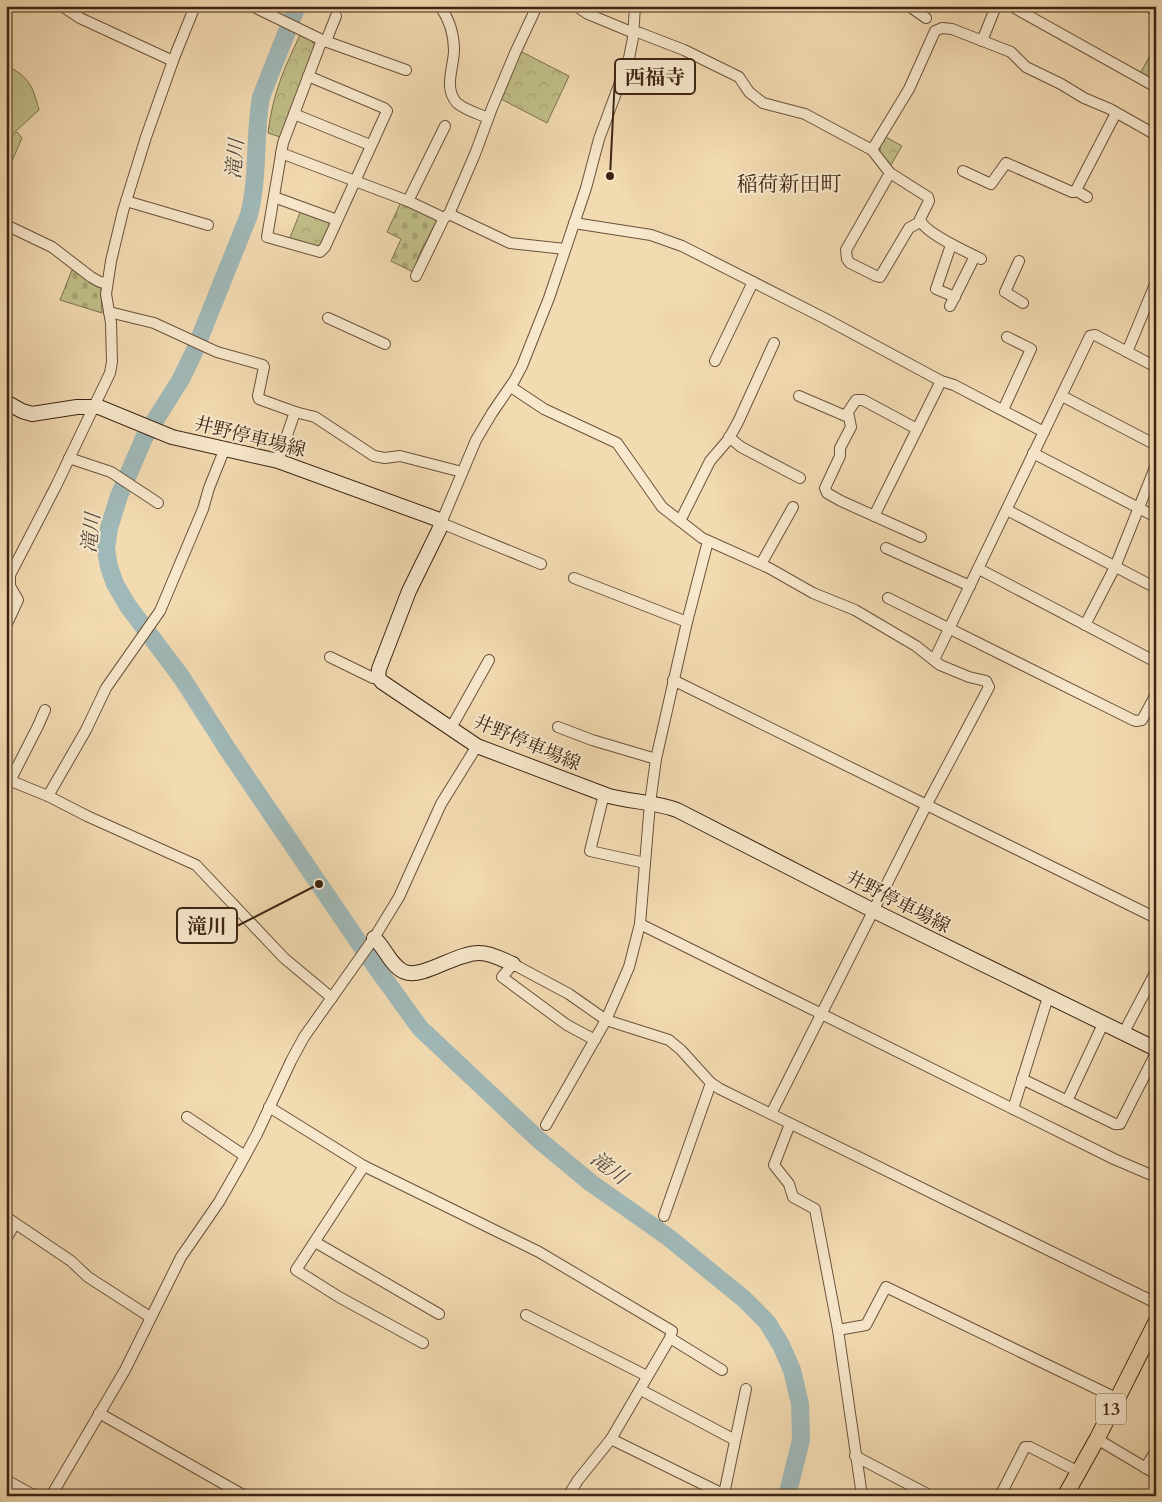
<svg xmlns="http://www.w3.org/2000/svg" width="1162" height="1502" font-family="Cardo,'Noto Serif JP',serif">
	<defs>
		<pattern id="forest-crowns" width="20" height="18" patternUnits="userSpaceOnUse" patternTransform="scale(1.25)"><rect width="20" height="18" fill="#c0be88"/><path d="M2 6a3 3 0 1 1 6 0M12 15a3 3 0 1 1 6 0" fill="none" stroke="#a6a374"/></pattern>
		<pattern id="cemetery-stones" width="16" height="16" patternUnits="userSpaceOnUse" patternTransform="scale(1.25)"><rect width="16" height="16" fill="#c0be88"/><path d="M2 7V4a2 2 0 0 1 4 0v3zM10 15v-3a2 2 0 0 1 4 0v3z" fill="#a6a374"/></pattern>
	</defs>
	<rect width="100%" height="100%" fill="#f2dab1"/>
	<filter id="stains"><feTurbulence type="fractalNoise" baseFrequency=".004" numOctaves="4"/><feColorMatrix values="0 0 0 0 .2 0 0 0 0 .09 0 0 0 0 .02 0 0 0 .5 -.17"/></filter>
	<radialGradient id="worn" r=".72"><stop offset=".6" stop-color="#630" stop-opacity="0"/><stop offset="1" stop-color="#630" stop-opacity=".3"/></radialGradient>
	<g fill="#c0be88" stroke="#7e714d">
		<path d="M 6,65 C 30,78 32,85 39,110 L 6,140 Z"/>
		<path d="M 17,132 L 22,138 L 6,175 L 6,143 L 10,145 L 9,140 Z"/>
	</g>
	<g fill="url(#forest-crowns)" stroke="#7e714d">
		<path d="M 300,35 L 310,39 L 315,46 L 280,137 L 268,133 C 273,93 283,71 300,35 Z"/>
		<path d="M 1156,45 L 1156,87 L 1138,77 Z"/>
		<path d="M 520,51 L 569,76 L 547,123 L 501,99 Z"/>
		<path d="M 886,137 L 902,146 L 891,165 L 880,153 L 880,146 Z"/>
		<path d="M 301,210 L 331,222 L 322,247 L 316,249 L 289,240 Z"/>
	</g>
	<g fill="url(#cemetery-stones)" stroke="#7e714d">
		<path d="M 401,202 L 438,218 L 420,253 L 413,272 L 391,261 L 401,239 L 387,232 Z"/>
		<path d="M 72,270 L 76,270 L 99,285 L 101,289 L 102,313 L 60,300 Z"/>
	</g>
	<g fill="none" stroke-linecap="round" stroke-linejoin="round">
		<path stroke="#a0b8b7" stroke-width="18" d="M 297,6 L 261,97 C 254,136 259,176 249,215 L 194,352 L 181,379 L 144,438 L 119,496 L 109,528 L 106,549 L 109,567 L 115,584 L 128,606 L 182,678 L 226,747 L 368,956 L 420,1028 L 538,1139 L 591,1183 L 668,1237 L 744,1299 L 767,1322 L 781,1345 L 792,1370 L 800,1404 L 801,1440 L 787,1496"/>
		<g stroke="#6a523a" stroke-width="12">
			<g id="street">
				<path d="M 62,6 L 80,18 L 173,61"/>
				<path d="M 252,6 L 322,40 L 283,143 L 267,237 L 320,252 L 325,247 L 387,111 L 384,108 L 308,76"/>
				<path d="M 440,6 C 449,19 454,34 454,50 C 454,67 443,88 457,103 C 465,110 479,114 488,118"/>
				<path d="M 576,6 L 588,14 L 629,31 L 640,33 L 684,50 L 739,77 L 749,92 L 763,103 L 805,114 L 872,150 L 909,89 L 935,31 L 942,28 L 952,29 L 1011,52 L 1026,67 L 1061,84 L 1084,98 L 1110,109 L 1156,135"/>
				<path d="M 909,6 L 926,18"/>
				<path d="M 1011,6 L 1156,87"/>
				<path d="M 1148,6 L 1156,11"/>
				<path d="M 322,40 L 406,70"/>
				<path d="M 326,41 L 336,16"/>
				<path d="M 982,41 L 996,6"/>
				<path d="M 294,114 L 370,145"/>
				<path d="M 872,150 L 890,173 L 928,197 L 929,201 L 920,219 C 923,233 968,252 981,259"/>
				<path d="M 281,153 L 408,201 L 444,218"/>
				<path d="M 963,171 L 991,184 L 1006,163 L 1072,192 L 1075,192 L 1116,113"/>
				<path d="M 890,173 L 846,250 L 847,259 L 850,263 L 876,276 L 880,277 L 909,228 L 920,222"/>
				<path d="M 1077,191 L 1087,197"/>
				<path d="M 274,197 L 337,220"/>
				<path d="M 126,201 L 208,225"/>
				<path d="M 408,201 L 445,126"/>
				<path d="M 449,214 L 475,154 L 492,108 L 515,53 L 537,6"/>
				<path d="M 574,223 L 651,235 L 682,246 L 824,318 L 941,381 L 954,385 L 1044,432"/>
				<path d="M 6,225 L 52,247 L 91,277 L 100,282 L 106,283"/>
				<path d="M 951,245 L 936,289 L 955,297"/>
				<path d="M 1019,261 L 1005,292 L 1023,303"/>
				<path d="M 416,276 L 444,218 L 449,214 L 510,243 L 565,249"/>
				<path d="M 950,306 L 975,256"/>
				<path d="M 109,312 L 154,323 L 217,352 L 263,365 L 264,367 L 258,396 L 259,399 L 295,412 L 315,417 L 374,456 L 385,458 L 400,456 L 462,472"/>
				<path d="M 328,318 L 385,344"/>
				<path d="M 1127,352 L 1156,282"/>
				<path d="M 715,361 L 753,282"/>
				<path d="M 511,387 L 544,409 L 617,443 L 662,507 L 702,538 L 769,568 L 813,593 L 855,610 L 916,646 L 940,665 L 969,677 L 986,681 L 989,687 L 927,804 L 771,1114"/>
				<path d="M 799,396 L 848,417"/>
				<path d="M 1062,396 L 1156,445"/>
				<path d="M 1003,410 L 1031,349 L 1007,337"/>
				<path d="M 917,429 L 863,400 L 856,400 L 848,412 L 851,427 L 840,448 L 840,456 L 825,488 L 827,493 L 841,501 L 921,537"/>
				<path d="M 729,437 L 741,447 L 800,478"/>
				<path d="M 1033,453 L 1156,517"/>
				<path d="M 69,458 L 111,472 L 158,503"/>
				<path d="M 278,461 L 295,412"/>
				<path d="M 1007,510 L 1156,588"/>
				<path d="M 874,516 L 941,381"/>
				<path d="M 680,521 L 710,461 L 728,440 L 738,422 L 774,343"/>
				<path d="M 886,548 L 970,586"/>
				<path d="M 541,564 L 441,523 L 476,440 L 492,413 L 514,381 L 522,366 L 549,298 L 586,188 L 599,139 L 629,58 L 633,38 L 635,6"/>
				<path d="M 761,564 L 793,507"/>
				<path d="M 979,569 L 1156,662"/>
				<path d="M 574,578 L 687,622"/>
				<path d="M 888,598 L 1133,720 L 1136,721 L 1142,720 L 1156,694"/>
				<path d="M 1085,625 L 1115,567 L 1156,465"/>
				<path d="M 6,626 L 18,600 L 10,586 L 10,575 L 56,486 L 110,373 L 112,362 L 111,323 L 106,294 L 111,261 L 123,211 L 146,137 L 174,58 L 195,6"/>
				<path d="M 330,657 L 373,678 L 378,677"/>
				<path d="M 934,660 L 1090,336 L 1095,335 L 1156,367"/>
				<path d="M 673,680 L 1156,918"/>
				<path d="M 558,727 L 592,740 L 656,759"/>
				<path d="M 451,728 L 489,660"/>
				<path d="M 6,779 L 48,796 L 87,816 L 196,865 L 284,958 L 332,998"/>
				<path d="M 10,781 L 38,726 L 45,710"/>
				<path d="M 604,794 L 590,851 L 645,863"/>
				<path d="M 48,796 L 86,730 L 106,688 L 160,611 L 203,509 L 209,488 L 225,448"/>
				<path d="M 640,924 L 1114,1159 L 1156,1177"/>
				<path d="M 1123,1034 L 1156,971"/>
				<path d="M 595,1040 L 567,1025 L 502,977 L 513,964 L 569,994 L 606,1020 L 669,1040 L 681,1050 L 711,1083 L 720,1089 L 1156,1303"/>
				<path d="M 1022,1079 L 1115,1124 L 1120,1124 L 1156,1053"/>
				<path d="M 1067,1101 L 1103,1024"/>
				<path d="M 269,1107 L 364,1166 L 539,1252 L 672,1331 L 670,1338 L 611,1439 L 578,1480 L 568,1496"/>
				<path d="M 1013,1109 L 1048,997"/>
				<path d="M 187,1117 L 245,1156"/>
				<path d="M 790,1124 L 774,1165 L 789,1184 L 793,1197 L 815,1209 L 838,1330 L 862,1496"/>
				<path d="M 546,1125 L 606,1020 L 629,967 L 640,924 L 650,803 L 656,759 L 687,622 L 708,541"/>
				<path d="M 364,1166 L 296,1270 L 339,1297 L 423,1343"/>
				<path d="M 664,1216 L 711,1083"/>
				<path d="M 6,1217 L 71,1261 L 88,1277 L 150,1317"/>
				<path d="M 6,1239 L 15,1224"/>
				<path d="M 315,1242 L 439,1314"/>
				<path d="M 526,1315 L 647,1376"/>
				<path d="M 838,1330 L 866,1325 L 886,1287 L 1116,1398"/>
				<path d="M 670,1338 L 722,1370"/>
				<path d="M 641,1390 L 735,1440"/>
				<path d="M 99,1413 L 245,1496"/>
				<path d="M 611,1439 L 727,1496"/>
				<path d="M 1097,1439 L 1156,1474"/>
				<path d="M 855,1456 L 931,1496"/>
				<path d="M 1145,1468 L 1156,1451"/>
				<path d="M 6,1480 L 35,1496"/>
				<path d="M 724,1494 L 746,1389"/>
				<path d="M 51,1496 L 125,1370 L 181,1257 L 219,1202 L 239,1167 L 257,1134 L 291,1061 L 304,1037 L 374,938 L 399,897 L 441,804 L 477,746"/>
				<path d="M 1000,1496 L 1025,1447 L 1030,1447 L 1077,1471"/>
			</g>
		</g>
		<g stroke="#3c2412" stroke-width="16">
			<g id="secondary">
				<path d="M 6,402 L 22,411 L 32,414 L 77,407 L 99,407 L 172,437 L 278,461 L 437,519 L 441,523 L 439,530 L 409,591 L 379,669 L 378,677 L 382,682 L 477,746 L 609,796 C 632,802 655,802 677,810 L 874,911 L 1156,1049"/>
				<path d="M 374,938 C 385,947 391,967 405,972 C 423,979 457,952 480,953 C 491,953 503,960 513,964"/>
			</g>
		</g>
		<g stroke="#3c2412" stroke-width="17">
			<path id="primary" d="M 1065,1496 L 1097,1439 L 1156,1322"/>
		</g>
		<use href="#street" stroke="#f7e7cc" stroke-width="10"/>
		<use href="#secondary" stroke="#f7e7cc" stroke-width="14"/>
		<use href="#primary" stroke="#f2dab1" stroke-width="15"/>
	</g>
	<g text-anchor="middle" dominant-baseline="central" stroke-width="4" stroke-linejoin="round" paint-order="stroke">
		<rect fill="#f7e7cc" stroke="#745e4a" stroke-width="1" x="1096" y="1393.5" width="30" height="31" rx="4"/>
		<g font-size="18" font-weight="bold" fill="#3c2412">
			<text x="1111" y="1409">13</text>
		</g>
		<g font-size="19" fill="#3c2412" stroke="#f7e7cc">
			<text transform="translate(250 437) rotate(14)">井野停車場線</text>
			<text transform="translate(527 743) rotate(23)">井野停車場線</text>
			<text transform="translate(898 902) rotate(27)">井野停車場線</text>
		</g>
		<g font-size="20" font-style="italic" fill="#55493b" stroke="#f7e7cc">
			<text transform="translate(235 159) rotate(-85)">滝川</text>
			<text transform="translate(91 533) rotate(-84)">滝川</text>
			<text transform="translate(609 1168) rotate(37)">滝川</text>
		</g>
		<g font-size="21" fill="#3c2412" stroke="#f7e7cc">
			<text x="789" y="184">稲荷新田町</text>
		</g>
	</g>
	<path fill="none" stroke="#3c2412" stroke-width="2" d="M610 176L615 77M319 884L237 926"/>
	<g fill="#3c2412" stroke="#f7e7cc" stroke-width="2">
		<circle cx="610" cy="176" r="5"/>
		<circle cx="319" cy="884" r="5"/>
	</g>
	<g fill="#f7e7cc" stroke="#3c2412" stroke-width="2">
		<rect x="615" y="59" width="80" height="35" rx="5"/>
		<rect x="177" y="908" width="60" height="35" rx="5"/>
	</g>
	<g font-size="20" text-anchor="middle" font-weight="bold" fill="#3c2412">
		<text x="655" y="84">西福寺</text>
		<text x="207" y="933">滝川</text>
	</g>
	<rect width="1162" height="1502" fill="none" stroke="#f2dab1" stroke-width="25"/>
	<rect x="8" y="8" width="1147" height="1487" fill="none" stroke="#3c2412" stroke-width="2.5"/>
	<rect x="12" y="12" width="1137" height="1477" fill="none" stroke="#3c2412"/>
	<rect width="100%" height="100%" filter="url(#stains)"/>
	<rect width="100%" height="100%" fill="url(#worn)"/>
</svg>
